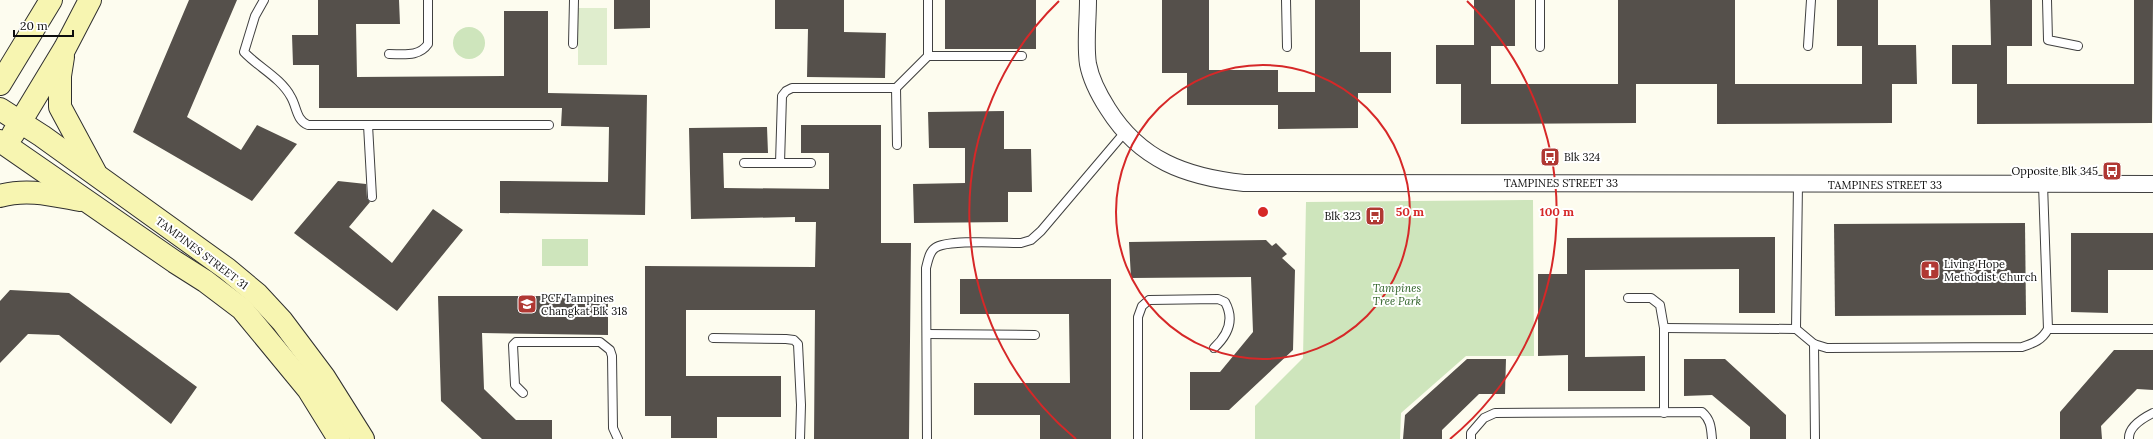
<svg xmlns="http://www.w3.org/2000/svg" width="2153" height="439" font-family="Lora,serif">
	<rect width="100%" height="100%" fill="#fdfcef"/>
	<g fill="#cee5bc">
		<circle cx="469" cy="43" r="16"/>
		<path d="M 1533,200 L 1534,356 L 1466,356 L 1401,413 L 1400,439 L 1255,439 L 1255,406 L 1303,358 L 1306,202 Z"/>
		<rect x="542" y="239" width="46" height="27"/>
	</g>
	<rect fill="#dfedcd" x="578" y="8" width="29" height="57"/>
	<g fill="#55504b">
		<path d="M 189,0 L 237,0 L 187,117 L 241,150 L 257,125 L 297,144 L 252,201 L 133,132 Z"/>
		<path d="M 318,0 L 399,0 L 400,24 L 356,24 L 357,77 L 504,76 L 504,11 L 548,11 L 548,93 L 647,95 L 645,215 L 500,213 L 500,181 L 608,182 L 609,127 L 561,126 L 562,108 L 319,108 L 319,65 L 293,65 L 292,35 L 318,35 Z"/>
		<path d="M 614,0 L 650,0 L 650,28 L 614,29 Z"/>
		<path d="M 775,0 L 844,0 L 844,32 L 886,33 L 885,78 L 807,77 L 808,29 L 775,29 Z"/>
		<rect x="945" y="0" width="91" height="49"/>
		<path d="M 1162,0 L 1209,0 L 1209,70 L 1278,70 L 1278,92 L 1315,92 L 1315,0 L 1360,0 L 1360,52 L 1391,52 L 1391,93 L 1358,93 L 1358,128 L 1278,129 L 1278,105 L 1187,105 L 1187,73 L 1162,73 Z"/>
		<path d="M 1474,0 L 1515,0 L 1515,46 L 1491,46 L 1491,84 L 1618,84 L 1618,0 L 1735,0 L 1735,84 L 1862,84 L 1862,46 L 1837,46 L 1837,0 L 1878,0 L 1878,45 L 1916,45 L 1917,84 L 1892,84 L 1892,123 L 1717,124 L 1717,84 L 1636,84 L 1636,123 L 1461,124 L 1461,84 L 1436,84 L 1436,45 L 1474,45 Z"/>
		<path d="M 1990,0 L 2032,0 L 2032,46 L 2007,46 L 2007,84 L 2134,84 L 2134,0 L 2153,0 L 2152,123 L 1977,124 L 1977,84 L 1952,84 L 1952,45 L 1991,45 Z"/>
		<path d="M 1004,111 L 1004,149 L 1031,149 L 1032,192 L 1008,192 L 1008,222 L 914,223 L 913,184 L 965,183 L 965,148 L 929,148 L 928,112 Z"/>
		<path d="M 801,125 L 881,125 L 881,243 L 911,243 L 909,439 L 814,439 L 815,310 L 686,310 L 686,376 L 781,376 L 781,417 L 717,417 L 717,438 L 671,438 L 671,416 L 645,416 L 645,266 L 815,267 L 816,222 L 795,222 L 795,217 L 691,219 L 689,128 L 767,127 L 768,153 L 723,153 L 724,188 L 829,189 L 829,153 L 801,153 Z"/>
		<path d="M 338,181 L 366,184 L 367,198 L 370,202 L 349,227 L 392,263 L 433,209 L 463,230 L 397,311 L 294,233 Z"/>
		<path d="M 2025,223 L 2026,315 L 1835,316 L 1834,224 Z"/>
		<path d="M 2071,233 L 2153,233 L 2153,270 L 2108,270 L 2108,313 L 2071,312 Z"/>
		<path d="M 1775,237 L 1775,313 L 1739,313 L 1739,269 L 1585,270 L 1585,357 L 1645,356 L 1645,391 L 1568,391 L 1568,355 L 1538,356 L 1538,274 L 1567,274 L 1567,238 Z"/>
		<path d="M 1266,240 L 1272,246 L 1276,243 L 1287,254 L 1282,258 L 1295,270 L 1293,350 L 1229,410 L 1190,410 L 1190,372 L 1220,372 L 1253,332 L 1251,277 L 1131,278 L 1129,242 Z"/>
		<path d="M 960,279 L 1111,279 L 1111,439 L 1040,439 L 1040,415 L 974,415 L 974,383 L 1070,383 L 1069,314 L 960,314 Z"/>
		<path d="M 10,290 L 69,293 L 197,387 L 171,424 L 59,335 L 28,334 L 0,363 L 0,301 Z"/>
		<path d="M 438,296 L 608,296 L 608,335 L 482,333 L 484,389 L 516,420 L 552,420 L 552,439 L 482,439 L 441,401 Z"/>
		<path d="M 2114,350 L 2153,350 L 2153,390 L 2137,389 L 2101,426 L 2102,439 L 2060,439 L 2060,412 Z"/>
		<path d="M 1467,359 L 1506,359 L 1505,394 L 1479,394 L 1442,430 L 1442,439 L 1403,439 L 1405,415 Z"/>
		<path d="M 1684,359 L 1725,359 L 1786,415 L 1786,439 L 1750,439 L 1750,427 L 1712,395 L 1684,396 Z"/>
	</g>
	<g fill="none" stroke-linecap="round" stroke-linejoin="round">
		<g stroke="#404040" stroke-width="10">
			<g id="service">
				<path d="M 264,0 L 255,16 L 244,52 C 258,67 281,78 291,97 C 297,107 296,120 308,125 L 549,125"/>
				<path d="M 1286,0 L 1287,47"/>
				<path d="M 1540,0 L 1540,47"/>
				<path d="M 2047,0 L 2048,40 L 2078,46"/>
				<path d="M 573,44 L 574,0"/>
				<path d="M 1808,46 L 1811,0"/>
				<path d="M 389,54 C 404,54 419,57 428,44 L 428,0"/>
				<path d="M 928,56 L 1022,56"/>
				<path d="M 896,88 L 897,145"/>
				<path d="M 368,125 L 372,197"/>
				<path d="M 744,163 L 811,163"/>
				<path d="M 780,163 L 782,96 L 786,91 L 792,88 L 896,88 L 928,56 L 928,0"/>
				<path d="M 1628,298 L 1651,298 L 1660,305 L 1664,328 L 1664,413"/>
				<path d="M 1664,328 L 1796,329 L 1814,344 L 1827,348 L 2022,347 C 2034,343 2042,340 2048,329 L 2043,184"/>
				<path d="M 1796,329 L 1798,184"/>
				<path d="M 2048,329 L 2153,329"/>
				<path d="M 927,334 L 1035,335"/>
				<path d="M 713,338 L 786,339 L 794,340 L 798,344 L 801,405 L 800,439"/>
				<path d="M 1814,344 L 1815,439"/>
				<path d="M 523,393 L 515,385 L 513,345 L 516,342 L 600,342 L 610,350 L 612,356 L 613,428 L 618,439"/>
				<path d="M 927,439 L 926,268 C 928,261 929,252 935,248 C 947,239 1004,243 1021,243 L 1031,240 L 1041,231 L 1125,132"/>
				<path d="M 1138,439 L 1138,317 L 1142,306 L 1149,300 L 1218,299 L 1225,302 C 1235,320 1228,335 1214,348"/>
				<path d="M 1471,439 L 1471,433 L 1484,418 L 1495,413 L 1702,412 C 1711,420 1711,428 1712,439"/>
				<path d="M 2129,439 C 2128,427 2143,418 2153,413"/>
			</g>
		</g>
		<g stroke="#404040" stroke-width="18">
			<path id="minor" d="M 1088,0 C 1088,21 1085,44 1088,64 C 1091,80 1099,95 1108,109 C 1140,160 1186,177 1244,183 L 2153,184"/>
		</g>
		<g stroke="#2f2f2f" stroke-width="24">
			<g id="secondary">
				<path d="M 63,57 L 60,76 L 60,107 L 95,172"/>
				<path d="M 0,84 L 51,0"/>
				<path d="M 0,109 L 42,136 L 227,269 L 257,294 L 282,321 L 324,377 L 363,439"/>
				<path d="M 13,134 L 65,48 L 90,0"/>
				<path d="M 0,141 L 175,262 L 205,281 L 242,309 L 308,389 L 339,439"/>
				<path d="M 0,196 C 27,188 53,195 80,200"/>
			</g>
		</g>
		<use href="#service" stroke="#fff" stroke-width="8"/>
		<use href="#minor" stroke="#fff" stroke-width="16"/>
		<use href="#secondary" stroke="#f7f5b1" stroke-width="22"/>
	</g>
	<g fill="none" stroke="#d62828" stroke-width="2">
		<circle cx="1263" cy="212" r="147"/>
		<path d="M1076 439A294 294 0 0 1 1059 1M1467 1A294 294 0 0 1 1450 439"/>
	</g>
	<defs>
		<g id="bus-square" transform="scale(1)"><rect x="-9" y="-9" width="18" height="18" rx="4" fill="#b03833" stroke="#fff"/><path d="M-5-6H5V4H4V6H2V4H-2V6H-4V4H-5ZM-3.5-4V0h7V-4ZM-3.5 1.2v1.5H-2V1.2ZM2 1.2v1.5H3.5V1.2Z" fill="#fff"/></g>
		<g id="church-square" transform="scale(1)"><rect x="-9" y="-9" width="18" height="18" rx="4" fill="#b03833" stroke="#fff"/><path d="M-1.2-6h2.4v3.5h3.3v2.4h-3.3V6h-2.4V-.1h-3.3v-2.4h3.3Z" fill="#fff"/></g>
		<g id="school-square" transform="scale(1)"><rect x="-9" y="-9" width="18" height="18" rx="4" fill="#b03833" stroke="#fff"/><path d="M0-5L7-2L0 1L-7-2ZM-4 1L0 2.5L4 1V4Q0 6-4 4Z" fill="#fff"/></g>
	</defs>
	<g fill-rule="evenodd">
		<use href="#bus-square" x="1550" y="157"/>
		<use href="#bus-square" x="2112" y="171"/>
		<use href="#bus-square" x="1375" y="216"/>
		<use href="#church-square" x="1930" y="270"/>
		<use href="#school-square" x="527" y="304"/>
	</g>
	<g text-anchor="middle" dominant-baseline="central" stroke-width="4" stroke-linejoin="round" paint-order="stroke">
		<g font-size="11" fill="#0d0d0d" stroke="#fff" text-anchor="start">
			<text x="1564" y="157">Blk 324</text>
			<text x="2098" y="171" text-anchor="end">Opposite Blk 345</text>
			<text x="1361" y="216" text-anchor="end">Blk 323</text>
			<text x="1944" y="264">Living Hope<tspan x="1944" dy="13">Methodist Church</tspan></text>
			<text x="541" y="298">PCF Tampines<tspan x="541" dy="13">Changkat Blk 318</tspan></text>
		</g>
		<g font-size="11" fill="#0d0d0d" stroke="#fff">
			<text x="1561" y="183">TAMPINES STREET 33</text>
			<text x="1885" y="185">TAMPINES STREET 33</text>
			<text transform="translate(202 253) rotate(37)">TAMPINES STREET 31</text>
		</g>
		<g font-size="11" font-style="italic" fill="#2b5f24" stroke="#fff">
			<text x="1397" y="288">Tampines<tspan x="1397" dy="13">Tree Park</tspan></text>
		</g>
	</g>
	<circle cx="1263" cy="212" r="6" fill="#d62828" stroke="#fff" stroke-width="2"/>
	<g font-size="12" text-anchor="middle" font-weight="bold" fill="#d62828" stroke="#fff" stroke-width="4" stroke-linejoin="round" paint-order="stroke">
		<text x="1410" y="216">50 m</text>
		<text x="1557" y="216">100 m</text>
	</g>
	<path d="M14 30v6h59v-6" fill="none" stroke="#0d0d0d" stroke-width="2"/>
	<text x="20" y="30" font-size="12" fill="#0d0d0d" stroke="#ffffff" stroke-width="3" paint-order="stroke">20 m</text>
</svg>
